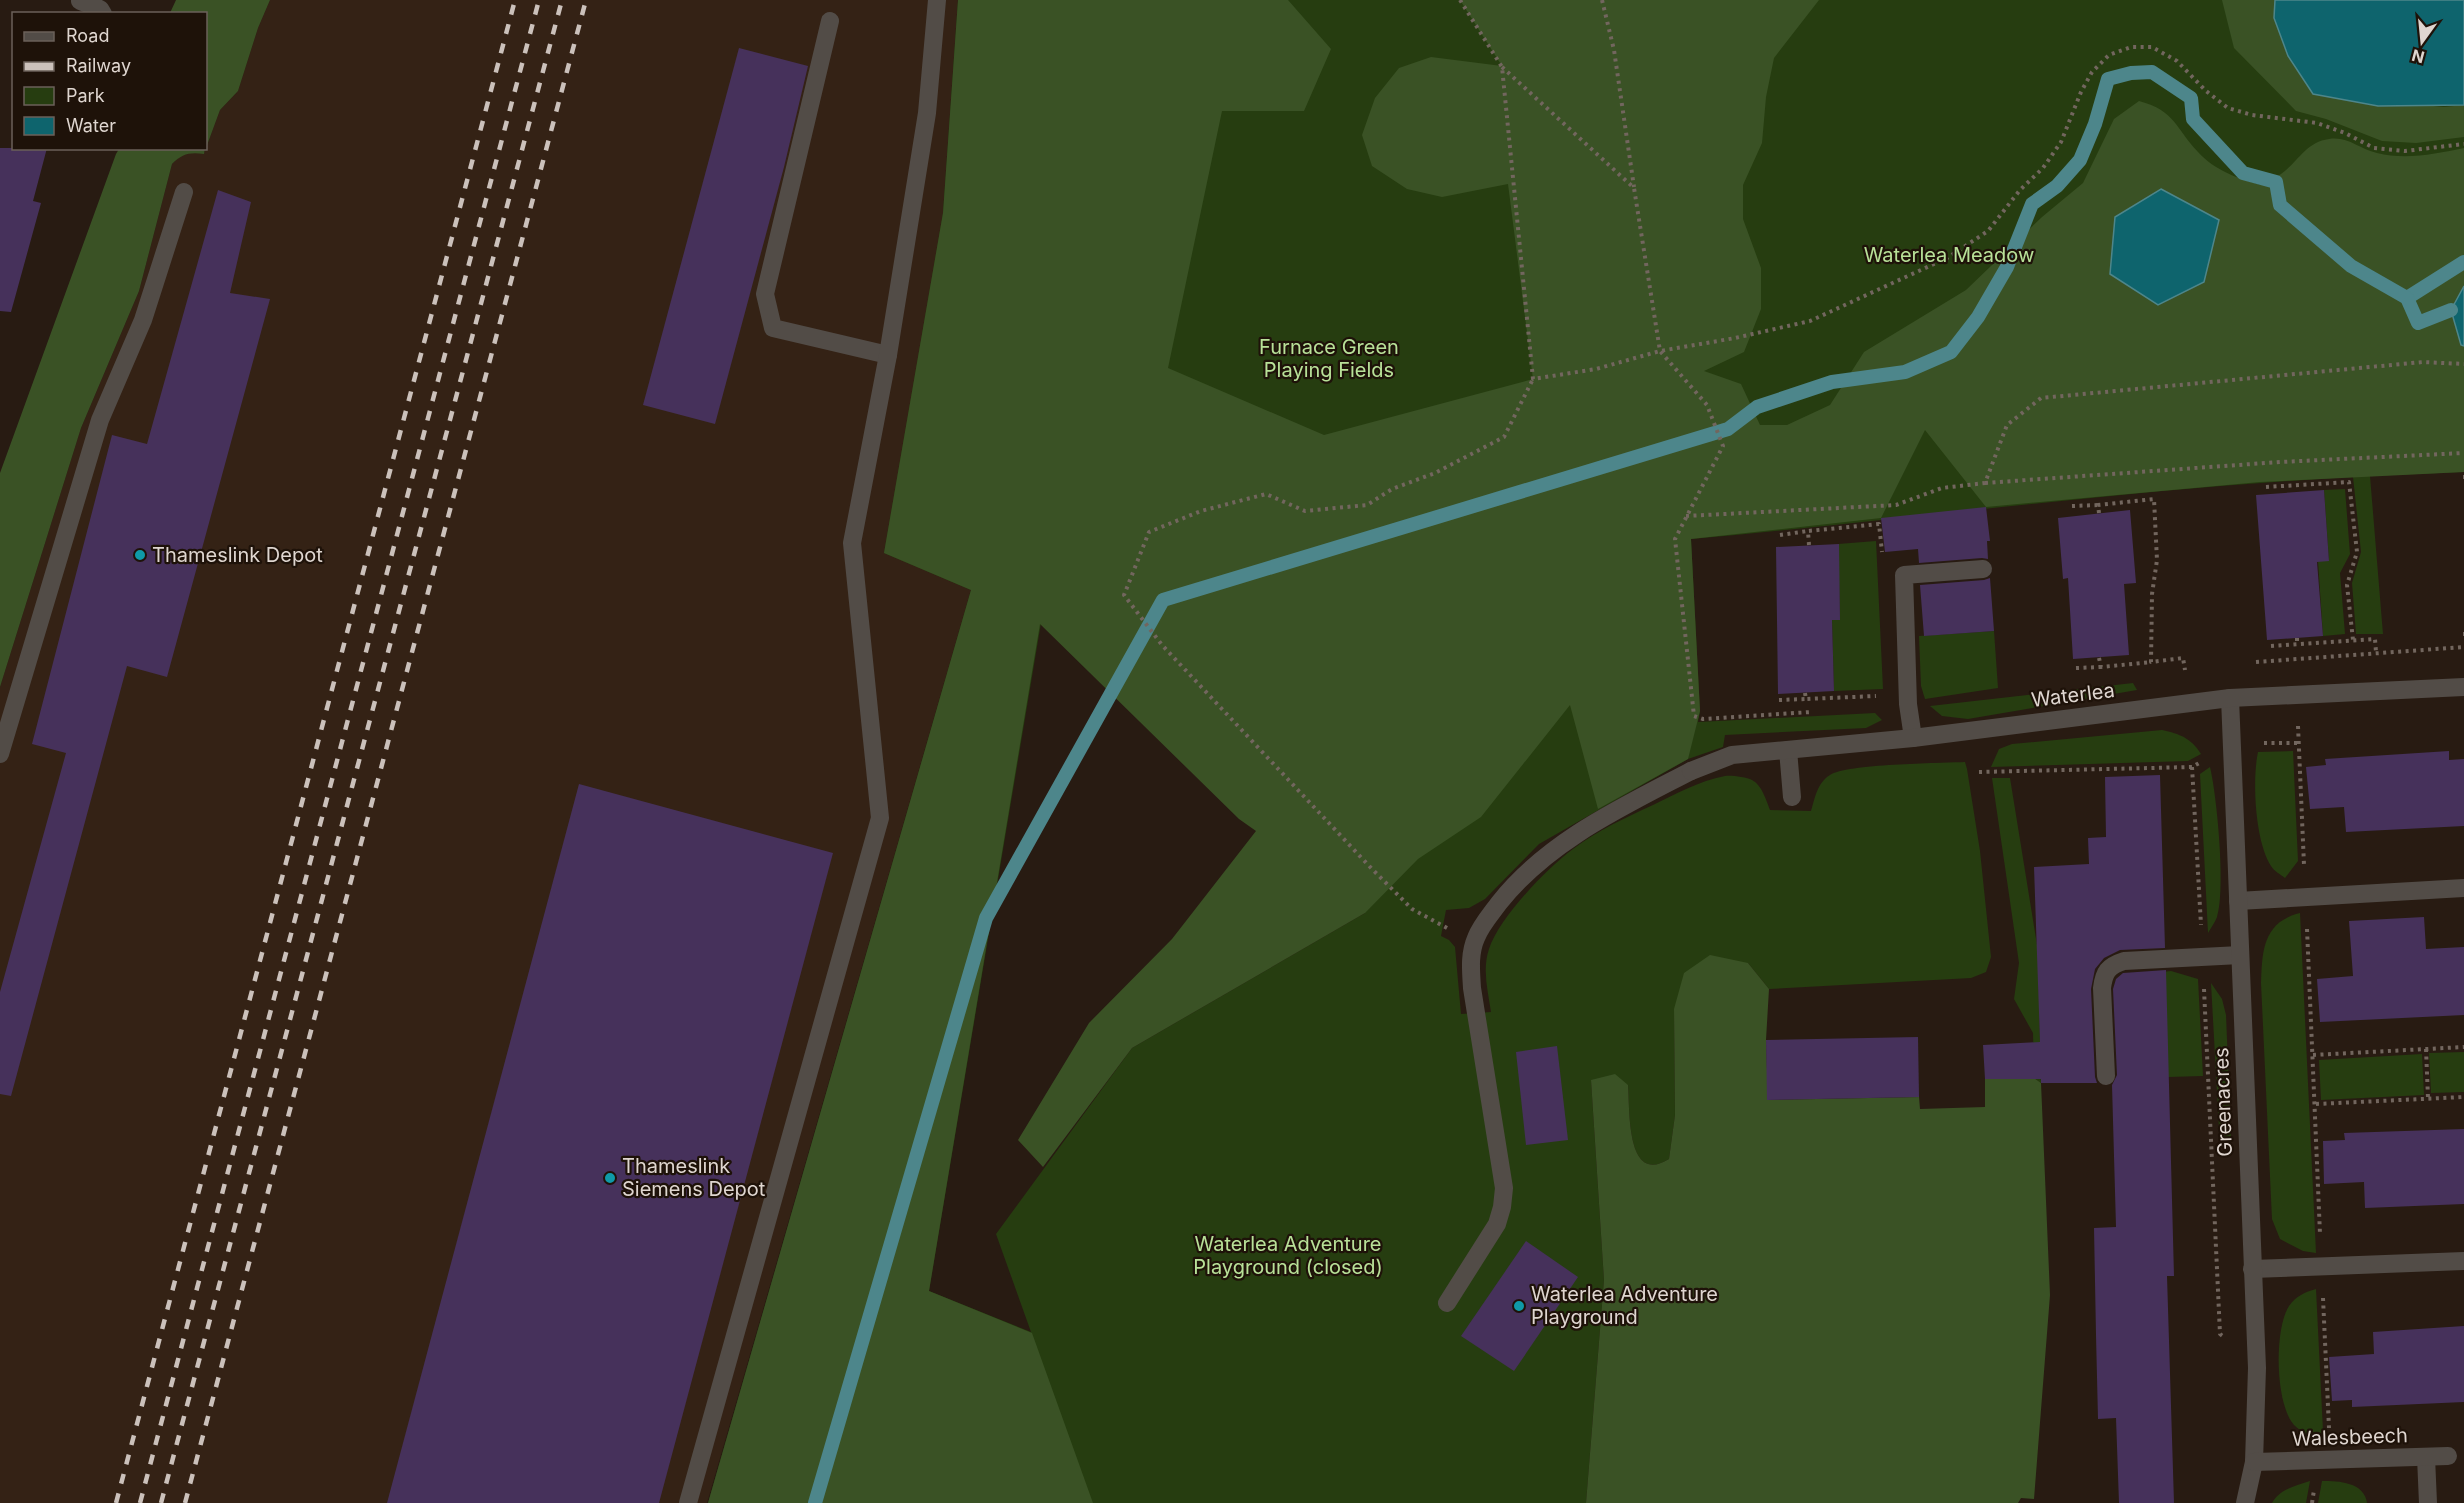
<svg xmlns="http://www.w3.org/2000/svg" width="2464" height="1503" font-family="Inter,sans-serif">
	<rect width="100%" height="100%" fill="#281b12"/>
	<path fill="#342215" d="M 270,0 L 958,0 L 943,213 L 971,590 L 707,1503 L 0,1503 L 0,687 L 81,428 L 139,291 L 172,164 L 181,155 L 190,152 L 204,153 L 220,110 L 238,91 L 258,28 Z"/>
	<g fill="#263d10" fill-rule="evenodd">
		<path d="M 958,0 L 2464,0 L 2464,472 L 2370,476 L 2383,634 L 2356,634 L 2352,583 L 2361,552 L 2353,477 C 2131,489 1912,519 1691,539 L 1700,711 L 1698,722 L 1875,713 L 1882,720 L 1866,728 L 1725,735 L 1723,747 L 1688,759 L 1539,844 L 1485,899 L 1469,908 L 1446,910 L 1441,936 L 1449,940 L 1455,947 L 1461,1014 L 1491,1012 C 1488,991 1482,970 1489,949 C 1499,918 1547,868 1573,849 C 1598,830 1625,818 1653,805 C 1676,794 1699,781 1725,776 C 1731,775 1746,777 1752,780 C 1762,785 1766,800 1770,810 L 1811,811 C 1815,798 1817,783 1830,775 C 1846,764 1940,763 1965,762 L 1967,769 L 1980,851 L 1991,957 L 1986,972 L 1971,978 L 1769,989 L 1748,963 L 1674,1009 L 1675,1115 L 1669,1159 C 1626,1186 1630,1110 1628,1085 L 1591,1080 L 1604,1280 L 1586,1503 L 708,1503 L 971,590 L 884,553 L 943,213 ZM 1041,623 L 1365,913 L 1132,1048 L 996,1234 L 1031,1332 L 929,1291 Z"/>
		<path d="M 2345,489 L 2350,554 L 2340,573 L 2345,634 L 2323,636 L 2318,561 L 2329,560 L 2324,490 Z"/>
		<path d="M 1876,541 L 1883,689 L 1834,691 L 1832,620 L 1840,620 L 1838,544 Z"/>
		<path d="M 1994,631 L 1998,688 L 1925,699 L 1921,686 L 1919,636 Z"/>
		<path d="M 2133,683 L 2137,690 L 1968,719 L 1942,716 L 1930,706 Z"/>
		<path d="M 2162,730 C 2180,734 2191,738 2201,754 L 2188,761 L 1991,767 L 1999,749 L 2012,744 Z"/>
		<path d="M 2293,751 L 2298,861 L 2285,878 C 2280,874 2274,871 2271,866 C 2255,841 2252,780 2258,752 Z"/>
		<path d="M 2210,767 C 2217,796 2226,890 2217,917 C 2215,922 2211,928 2208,933 L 2200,774 Z"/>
		<path d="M 1992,778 L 2010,778 L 2038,951 L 2041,1083 L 2034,1078 L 2033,1033 L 2014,999 L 2019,963 Z"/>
		<path d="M 2300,913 L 2316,1253 L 2303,1251 L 2280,1239 L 2272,1219 L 2261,983 C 2262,951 2263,922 2300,913 Z"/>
		<path d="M 2171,971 L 2198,979 L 2203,1076 L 2168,1077 L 2135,975 Z"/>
		<path d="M 2211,983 L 2222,999 L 2226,1015 L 2231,1137 L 2220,1147 Z"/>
		<path d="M 2464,1052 L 2464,1092 L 2431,1093 L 2429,1053 Z"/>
		<path d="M 2422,1054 L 2424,1095 L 2321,1100 L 2319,1060 Z"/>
		<path d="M 2316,1289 L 2323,1431 L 2322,1440 C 2312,1437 2302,1433 2294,1425 C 2275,1404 2274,1329 2289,1306 C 2296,1296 2305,1292 2316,1289 Z"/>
		<path d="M 2310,1481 L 2306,1503 L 2272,1503 C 2280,1489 2295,1486 2310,1481 Z"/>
		<path d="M 2322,1481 C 2339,1481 2364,1482 2367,1503 L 2318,1503 Z"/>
	</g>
	<g fill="#3a5225">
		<path d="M 176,0 L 270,0 L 258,28 L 238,91 L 220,110 L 206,148 L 206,14 L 170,13 Z"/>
		<path d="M 958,0 L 1288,0 L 1331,49 L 1304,111 L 1222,111 L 1168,368 L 1324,435 L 1533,379 L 1508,184 L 1442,197 L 1407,189 L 1372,166 L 1362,135 L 1375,98 L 1399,68 L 1431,57 L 1502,66 L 1460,0 L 1819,0 L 1774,58 L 1766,97 L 1762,143 L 1743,185 L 1743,219 L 1761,268 L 1761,309 L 1744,352 L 1704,371 L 1741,384 L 1760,425 L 1787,425 L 1830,405 L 1864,352 L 1966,290 L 2042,217 L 2083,183 L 2114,119 L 2139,101 C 2176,111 2175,128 2198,152 C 2214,170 2239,179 2261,185 C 2267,181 2275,178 2281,174 C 2298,162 2306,142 2329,139 C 2348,136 2359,149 2377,153 C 2405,160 2436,154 2464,148 L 2464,286 L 2451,310 L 2461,345 L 2464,346 L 2464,472 L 2260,482 L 1986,507 L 1925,430 L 1881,518 L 1691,539 L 1700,711 L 1688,759 L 1598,809 L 1570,705 L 1481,817 L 1418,859 L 1365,913 L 1132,1048 L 1043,1167 L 1018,1140 L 1089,1023 L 1172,939 L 1256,831 L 1239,819 L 1040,624 L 929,1291 L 1032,1333 L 1093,1503 L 708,1503 L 971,590 L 884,553 L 943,213 Z"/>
		<path d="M 2222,0 L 2275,0 L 2274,18 L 2288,56 L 2313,94 L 2444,107 L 2464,105 L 2464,137 L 2416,143 L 2382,141 L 2326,119 L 2296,111 L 2234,48 Z"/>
		<path d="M 205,148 L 204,154 C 189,152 182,154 172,164 L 139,291 L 81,428 L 0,687 L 0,473 L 116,154 L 119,149 Z"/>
		<path d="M 1710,955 L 1748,963 L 1769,989 L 1766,1040 L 1768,1100 L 1919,1097 L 1920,1109 L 1985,1107 L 1985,1079 L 2034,1078 L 2041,1083 L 2050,1295 L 2034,1499 L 2021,1498 L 2018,1503 L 1586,1503 L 1604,1280 L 1591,1080 L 1615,1074 L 1628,1085 C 1630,1110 1626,1186 1669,1159 L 1675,1115 L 1674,1009 L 1684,973 Z"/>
	</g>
	<g fill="#0e646d" stroke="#4d868b" stroke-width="1.5">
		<path d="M 2275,0 L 2464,0 L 2464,105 L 2378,106 L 2313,94 L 2288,56 L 2274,18 Z"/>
		<path d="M 2161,189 L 2219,220 L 2204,282 L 2158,305 L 2110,274 L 2115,217 Z"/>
		<path d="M 2464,286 L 2464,346 L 2461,345 L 2451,310 Z"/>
	</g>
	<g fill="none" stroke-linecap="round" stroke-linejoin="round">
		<g stroke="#4d868b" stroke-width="14">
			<path d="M 2407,298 L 2464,262"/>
			<path d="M 815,1503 L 986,918 L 1163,600 L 1728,429 L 1757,407 L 1832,382 L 1905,372 L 1951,352 L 1978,317 L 2007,267 L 2032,204 L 2057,186 L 2080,160 L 2095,124 L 2108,79 L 2131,73 L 2152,72 L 2191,98 L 2193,119 L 2243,173 L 2276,182 L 2280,205 L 2351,266 L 2407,298 L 2418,323 L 2451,310"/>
		</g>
	</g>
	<g fill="#46315b">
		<path d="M 739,48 L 808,66 L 784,167 L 715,424 L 643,405 Z"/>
		<path d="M 0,148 L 47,148 L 33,201 L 41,203 L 11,312 L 0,311 Z"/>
		<path d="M 218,190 L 251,202 L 230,293 L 270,299 L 167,677 L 127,666 L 11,1096 L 0,1094 L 0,992 L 66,753 L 32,744 L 112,435 L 147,444 Z"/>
		<path d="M 2324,490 L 2329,561 L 2317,562 L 2323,636 L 2267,640 L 2256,495 Z"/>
		<path d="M 1986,507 L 1990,541 L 1987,541 L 1988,559 L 1982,558 L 1919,563 L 1918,549 L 1885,552 L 1881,518 Z"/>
		<path d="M 2130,510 L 2136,583 L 2124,584 L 2129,655 L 2073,659 L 2068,578 L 2063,579 L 2058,518 Z"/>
		<path d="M 1839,544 L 1840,620 L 1832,620 L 1834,691 L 1778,694 L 1776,547 Z"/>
		<path d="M 1990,578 L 1994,631 L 1924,636 L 1920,585 L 1984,580 Z"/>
		<path d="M 2449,751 L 2449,760 L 2464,759 L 2464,826 L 2346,832 L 2344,807 L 2310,809 L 2306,767 L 2326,765 L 2325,759 Z"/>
		<path d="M 2160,775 L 2165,948 L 2120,950 L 2104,958 L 2095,969 L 2091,989 L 2095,1077 L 2097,1083 L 2041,1083 L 2041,1079 L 1985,1079 L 1983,1045 L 2040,1042 L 2034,867 L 2089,864 L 2088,838 L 2106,837 L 2105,777 Z"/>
		<path d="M 579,784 L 833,853 L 659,1503 L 387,1503 Z"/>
		<path d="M 2424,917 L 2426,949 L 2464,947 L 2464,1015 L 2320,1022 L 2317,979 L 2353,976 L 2349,921 Z"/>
		<path d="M 2166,970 L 2174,1276 L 2167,1276 L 2174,1503 L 2119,1503 L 2116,1418 L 2098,1419 L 2096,1335 L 2094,1228 L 2116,1227 L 2112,1085 L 2117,1075 L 2113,989 L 2116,979 L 2123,973 Z"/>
		<path d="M 1918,1037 L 1919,1097 L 1767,1100 L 1766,1040 Z"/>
		<path d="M 1557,1046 L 1568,1140 L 1526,1145 L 1516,1052 Z"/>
		<path d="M 2464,1129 L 2464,1204 L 2365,1208 L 2364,1182 L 2324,1184 L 2323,1141 L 2345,1140 L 2344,1133 Z"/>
		<path d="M 1526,1241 L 1578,1277 L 1514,1371 L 1461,1336 Z"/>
		<path d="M 2464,1326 L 2464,1402 L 2352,1407 L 2352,1400 L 2332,1401 L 2329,1357 L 2374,1354 L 2373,1332 Z"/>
	</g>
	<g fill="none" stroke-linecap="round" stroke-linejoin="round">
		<g stroke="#72665e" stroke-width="4" stroke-dasharray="3 4.5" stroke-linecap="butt">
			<path d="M 1460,0 L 1502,67 L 1533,379 L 1596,369 L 1660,351 L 1735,338 L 1810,321 L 1947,258 L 1988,231 L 2020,190 L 2043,168 L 2061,142 L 2081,92 L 2092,72 L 2109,55 L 2131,47 L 2152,47 L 2177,61 L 2206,91 L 2228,108 L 2252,115 L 2317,123 L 2345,133 L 2374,148 L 2405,151 L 2464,144"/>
			<path d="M 1602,0 L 1614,50 L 1634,187"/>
			<path d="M 1502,67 L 1634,188 L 1660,351 L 1707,405 L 1723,446 L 1675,539 L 1694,716 L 1703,719 L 1811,712"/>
			<path d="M 2463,477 L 2464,477"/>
			<path d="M 1985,483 L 2280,462 L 2464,453"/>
			<path d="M 2266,487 L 2349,482 L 2357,552 L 2347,585 L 2353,640"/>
			<path d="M 2072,506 L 2098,505"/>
			<path d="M 2099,513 L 2098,505 L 2154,499 L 2157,560 L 2152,594 L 2151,662 L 2183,658 L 2185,670"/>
			<path d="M 1686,516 L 1896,505 L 1942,488 L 1985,483 L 2007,425 L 2041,398 L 2423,362 L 2464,364"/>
			<path d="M 1780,535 L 1808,531"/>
			<path d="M 1809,545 L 1808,531 L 1879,524 L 1882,552"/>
			<path d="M 2463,634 L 2464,634"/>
			<path d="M 2297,638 L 2297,645"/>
			<path d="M 2271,646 L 2375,639 L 2376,652"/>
			<path d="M 2099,658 L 2101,667 L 2151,662"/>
			<path d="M 2256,662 L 2464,647"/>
			<path d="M 2076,668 L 2101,667"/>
			<path d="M 1805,693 L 1806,699 L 1876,696"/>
			<path d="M 1779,700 L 1806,699"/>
			<path d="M 2298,726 L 2304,865"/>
			<path d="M 2264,743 L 2299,743"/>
			<path d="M 2192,767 L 2201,925"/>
			<path d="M 1979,772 L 2192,767 L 2201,762"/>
			<path d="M 1447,928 L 1412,909 L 1372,869 L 1162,645 L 1124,595 L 1149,532 L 1201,511 L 1266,494 L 1305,511 L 1367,505 L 1392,489 L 1435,473 L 1504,437 L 1533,379"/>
			<path d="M 2307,929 L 2320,1234"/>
			<path d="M 2204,989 L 2220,1334 L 2224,1337"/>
			<path d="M 2426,1049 L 2428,1098"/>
			<path d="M 2313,1055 L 2464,1047"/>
			<path d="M 2316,1104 L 2464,1097"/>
			<path d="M 2323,1298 L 2329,1428"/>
			<path d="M 2312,1503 L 2314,1490"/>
		</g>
		<g stroke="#524c47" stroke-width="18">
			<path d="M 80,1 L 100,9 L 103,14"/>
			<path d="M 830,21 L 765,294 L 773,328 L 888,355"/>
			<path d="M 1913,738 L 1908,704 L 1904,575 L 1983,569"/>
			<path d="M 0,754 L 100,420 L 143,320 L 184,192"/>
			<path d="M 2238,901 L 2464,888"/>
			<path d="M 2106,1076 L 2102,988 C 2104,972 2108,966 2124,961 L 2240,955"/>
			<path d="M 2252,1269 L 2464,1261"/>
			<path d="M 1447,1303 L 1497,1224 L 1502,1207 L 1504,1188 L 1472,988 C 1471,971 1469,954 1476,938 C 1481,925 1491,914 1499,903 C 1548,841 1622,807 1691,771"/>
			<path d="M 2426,1457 L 2428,1503"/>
			<path d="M 688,1503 L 880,818 L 852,543 L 888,355 L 927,113 L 937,0"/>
		</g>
		<g stroke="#524c47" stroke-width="18">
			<path d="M 2230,698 L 2257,1368 L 2254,1462 L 2245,1503"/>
			<path d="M 1788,750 L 1792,797"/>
			<path d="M 1691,771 L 1732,755 L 1913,738 L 2230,698 L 2464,687"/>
			<path d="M 2254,1462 L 2448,1456"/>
		</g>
		<g stroke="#cbc1bb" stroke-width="4.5" stroke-dasharray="10 10" stroke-linecap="butt">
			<path d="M 116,1503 L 515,0"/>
			<path d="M 140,1503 L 539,0"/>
			<path d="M 161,1503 L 562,0"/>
			<path d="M 185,1503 L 586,0"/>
		</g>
	</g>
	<g fill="#0f9aa8" stroke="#1e1209" stroke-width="2">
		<circle cx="140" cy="555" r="6"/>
		<circle cx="610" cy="1178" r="6"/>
		<circle cx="1519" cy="1306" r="6"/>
	</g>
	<g text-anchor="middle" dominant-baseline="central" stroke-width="4.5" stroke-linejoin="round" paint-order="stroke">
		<g font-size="20" fill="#b8e198" stroke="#1e1209">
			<text x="1949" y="255">Waterlea Meadow</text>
			<text x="1329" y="347">Furnace Green<tspan x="1329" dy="23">Playing Fields</tspan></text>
			<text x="1288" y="1244">Waterlea Adventure<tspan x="1288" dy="23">Playground (closed)</tspan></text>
		</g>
		<g font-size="20" fill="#dfd6d0" stroke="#1e1209" text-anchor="start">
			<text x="152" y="555">Thameslink Depot</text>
			<text x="622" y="1166">Thameslink<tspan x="622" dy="23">Siemens Depot</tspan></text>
			<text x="1531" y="1294">Waterlea Adventure<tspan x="1531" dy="23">Playground</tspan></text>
		</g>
		<g font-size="20" fill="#dfd6d0" stroke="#1e1209">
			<text transform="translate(2073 695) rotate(-7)">Waterlea</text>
			<text transform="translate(2223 1102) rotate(-92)">Greenacres</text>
			<text transform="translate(2350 1437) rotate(-2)">Walesbeech</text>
		</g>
	</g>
	<rect x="12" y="12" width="195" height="138" fill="#1e1209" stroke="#6b6059" stroke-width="1.5"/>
	<rect x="24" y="32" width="30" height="9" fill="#524c47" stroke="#6b6059" stroke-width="1.5"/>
	<text x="66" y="42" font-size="18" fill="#dfd6d0">Road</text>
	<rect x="24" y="62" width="30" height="9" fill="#cbc1bb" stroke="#6b6059" stroke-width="1.5"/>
	<text x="66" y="72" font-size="18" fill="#dfd6d0">Railway</text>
	<rect x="24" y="87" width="30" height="18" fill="#263d10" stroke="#6b6059" stroke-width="1.5"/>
	<text x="66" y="102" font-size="18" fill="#dfd6d0">Park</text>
	<rect x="24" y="117" width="30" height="18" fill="#0e646d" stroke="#6b6059" stroke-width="1.5"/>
	<text x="66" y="132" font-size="18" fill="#dfd6d0">Water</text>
	<g transform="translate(2422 42) rotate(195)" stroke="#1e1209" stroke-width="4.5" paint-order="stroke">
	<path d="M0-4.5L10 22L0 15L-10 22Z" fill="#dfd6d0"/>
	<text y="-9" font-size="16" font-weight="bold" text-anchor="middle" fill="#dfd6d0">N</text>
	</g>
</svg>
